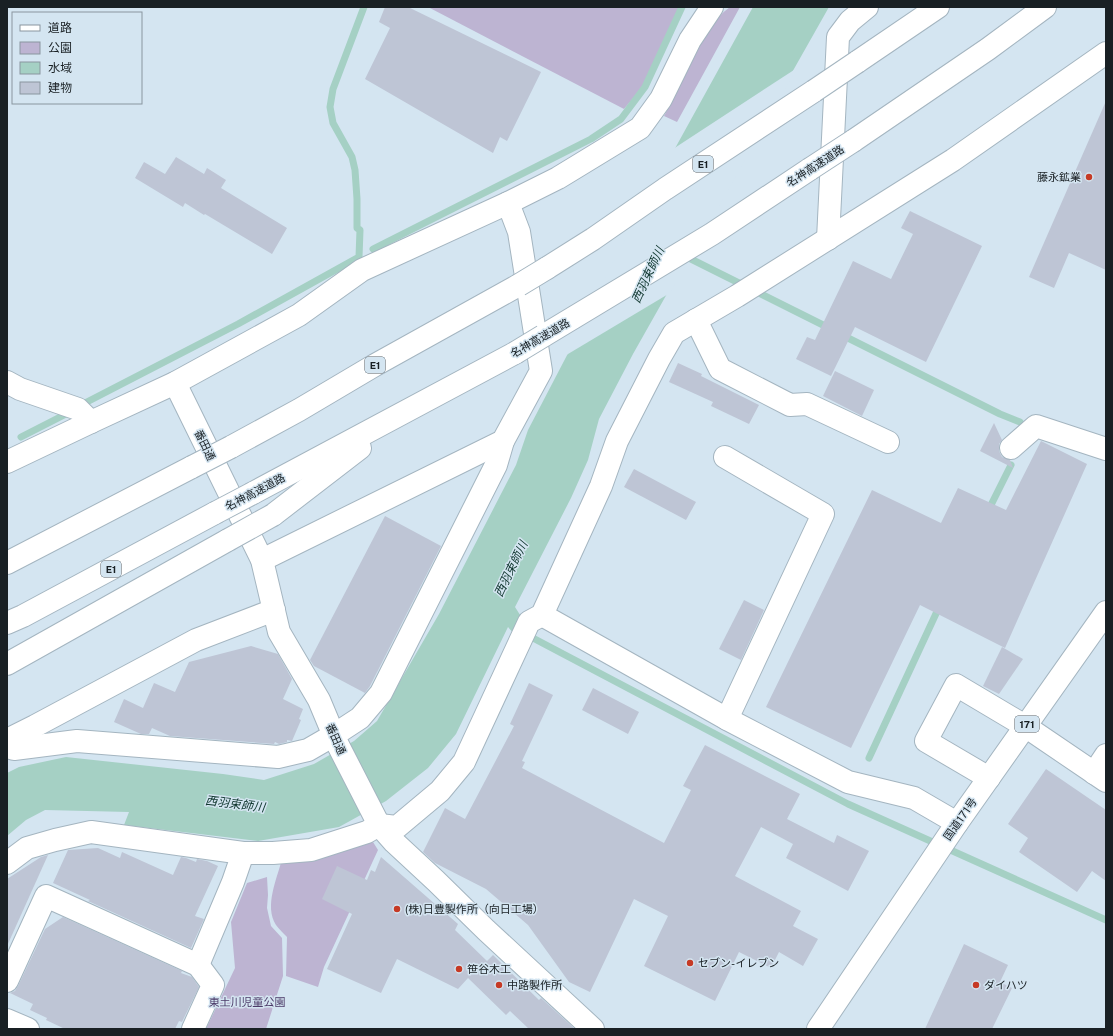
<svg xmlns="http://www.w3.org/2000/svg" width="1113" height="1036" font-family="'Public Sans','Noto Sans JP',sans-serif">
	<rect width="100%" height="100%" fill="#d4e5f1"/>
	<g fill="#bdb4d2">
		<path d="M 428,7 L 680,7 L 645,84 L 624,109 Z"/>
		<path d="M 730,7 L 740,7 L 677,122 L 664,116 C 685,80 695,33 730,7 Z"/>
		<path d="M 373,842 L 378,850 L 324,967 L 318,987 L 286,976 L 287,937 C 283,933 279,929 276,925 C 264,906 277,879 282,859 L 352,848 Z"/>
		<path d="M 267,877 L 268,895 L 267,908 L 271,926 L 282,938 L 283,976 L 266,1029 L 206,1029 L 235,968 L 231,922 L 247,883 Z"/>
	</g>
	<path fill="#a5d0c4" d="M 753,7 L 829,7 L 633,354 L 599,419 L 588,460 L 571,498 L 515,607 L 522,618 L 514,634 L 508,627 L 456,734 L 428,768 L 386,801 L 339,827 L 258,841 L 124,825 L 129,812 L 45,810 L 26,820 L 7,836 L 7,773 L 19,767 L 66,757 L 223,774 L 264,780 L 314,764 L 354,741 L 377,721 L 439,614 L 516,465 L 528,430 L 673,152 Z"/>
	<path fill="#d4e5f1" d="M 797,68 L 670,293 L 563,357 L 673,149 Z"/>
	<g fill="none" stroke-linecap="round" stroke-linejoin="round">
		<g stroke="#a5d0c4" stroke-width="7">
			<path d="M 373,249 L 591,139 L 621,119 L 645,87 L 682,7"/>
			<path d="M 683,255 L 829,328"/>
			<path d="M 842,335 L 1000,414 L 1020,422"/>
			<path d="M 83,404 L 238,324 L 359,257 L 360,230 L 357,228 L 357,199 L 355,170 L 352,157 L 333,123 L 330,107 L 333,89 L 364,7"/>
			<path d="M 21,437 L 68,413"/>
			<path d="M 988,511 L 1011,465"/>
			<path d="M 527,632 L 531,637 L 848,804 L 1106,920"/>
			<path d="M 869,758 L 940,605"/>
		</g>
	</g>
	<g fill="#bec5d5">
		<path d="M 385,7 L 408,7 L 541,72 L 507,141 L 500,137 L 493,153 L 365,79 L 390,28 L 379,22 Z"/>
		<path d="M 1106,101 L 1106,270 L 1069,253 L 1054,288 L 1029,277 Z"/>
		<path d="M 176,157 L 204,174 L 207,168 L 226,180 L 221,188 L 287,228 L 272,254 L 205,214 L 204,215 L 185,203 L 183,207 L 135,178 L 144,162 L 165,174 Z"/>
		<path d="M 910,211 L 982,246 L 926,362 L 855,327 L 831,376 L 796,359 L 807,337 L 815,340 L 853,261 L 891,279 L 913,234 L 901,228 Z"/>
		<path d="M 678,363 L 702,374 L 701,376 L 759,405 L 749,424 L 711,406 L 713,402 L 669,382 Z"/>
		<path d="M 835,371 L 874,390 L 862,416 L 823,396 Z"/>
		<path d="M 994,423 L 1002,440 L 999,444 L 999,451 L 1002,457 L 1010,460 L 1013,468 L 980,451 Z"/>
		<path d="M 1041,441 L 1087,464 L 1005,648 L 920,605 L 851,748 L 766,707 L 872,490 L 941,523 L 958,488 L 1006,510 Z"/>
		<path d="M 634,469 L 696,502 L 686,520 L 624,487 Z"/>
		<path d="M 385,516 L 441,546 L 370,686 L 365,693 L 314,666 L 310,660 Z"/>
		<path d="M 744,600 L 764,610 L 741,660 L 719,649 Z"/>
		<path d="M 251,646 L 278,654 L 292,679 L 283,699 L 303,709 L 299,719 L 301,720 L 292,741 L 287,740 L 287,742 L 279,744 L 275,742 L 274,744 L 170,736 L 152,728 L 149,734 L 141,734 L 114,722 L 124,699 L 143,708 L 154,683 L 175,692 L 189,662 Z"/>
		<path d="M 1002,647 L 1023,659 L 999,694 L 983,686 Z"/>
		<path d="M 529,683 L 553,695 L 522,761 L 525,762 L 522,768 L 664,843 L 691,790 L 683,786 L 705,745 L 800,794 L 787,819 L 834,843 L 837,835 L 869,851 L 848,891 L 786,858 L 793,844 L 761,827 L 735,876 L 801,911 L 793,926 L 818,939 L 803,966 L 779,952 L 771,968 L 739,952 L 715,1001 L 644,966 L 668,916 L 634,899 L 590,992 L 569,982 L 528,925 L 486,889 L 435,863 L 423,852 L 445,808 L 465,819 L 514,726 L 510,724 Z"/>
		<path d="M 593,688 L 639,712 L 628,734 L 582,710 Z"/>
		<path d="M 1046,769 L 1106,810 L 1106,881 L 1092,871 L 1077,892 L 1019,852 L 1028,838 L 1008,824 Z"/>
		<path d="M 98,848 L 120,858 L 122,852 L 173,875 L 181,857 L 186,858 L 196,862 L 197,859 L 207,861 L 218,866 L 195,916 L 204,919 L 191,948 L 88,901 L 90,900 L 53,883 L 68,850 Z"/>
		<path d="M 48,855 L 7,946 L 7,879 L 41,857 Z"/>
		<path d="M 381,857 L 458,924 L 455,930 L 487,961 L 493,955 L 539,1000 L 541,998 L 575,1029 L 529,1029 L 510,1011 L 506,1015 L 468,978 L 458,989 L 397,959 L 381,993 L 327,969 L 352,914 L 322,899 L 337,866 L 367,880 L 371,870 L 375,872 Z"/>
		<path d="M 63,917 L 182,971 L 181,973 L 192,977 L 199,987 L 182,1022 L 179,1021 L 175,1029 L 65,1029 L 46,1020 L 47,1018 L 30,1010 L 33,1004 L 10,993 L 15,991 L 18,986 L 45,929 Z"/>
		<path d="M 964,944 L 1008,965 L 1000,982 L 1012,988 L 992,1029 L 925,1029 Z"/>
	</g>
	<g fill="none" stroke-linecap="round" stroke-linejoin="round">
		<g stroke="#a4b5c0" stroke-width="24">
			<g id="minor">
				<path d="M 828,239 L 838,37 L 850,21 L 867,7"/>
				<path d="M 696,320 L 720,369 L 790,405 L 807,404 L 888,442"/>
				<path d="M 7,382 L 20,389 L 78,409 L 91,422"/>
				<path d="M 175,383 L 262,560 L 279,632 L 319,700 L 337,743 L 379,825 L 394,842 L 436,881 L 486,930 L 593,1029"/>
				<path d="M 1011,448 L 1036,426 L 1106,449"/>
				<path d="M 725,457 L 823,514 L 727,719"/>
				<path d="M 7,462 L 91,422 L 175,383 L 299,315 L 362,270 L 508,203 L 558,178 L 640,128 L 661,99 L 690,40 L 712,7"/>
				<path d="M 262,560 L 503,441 L 541,371 L 519,232 L 508,203"/>
				<path d="M 542,615 L 727,719 L 848,782 L 914,798 L 957,823"/>
				<path d="M 7,740 L 35,726 L 196,640 L 274,610"/>
				<path d="M 7,747 L 14,749 L 77,741 L 278,757 L 308,750 L 334,735 L 360,718 L 381,693 L 496,465 L 503,441"/>
				<path d="M 1094,773 L 1106,755"/>
				<path d="M 989,778 L 926,741 L 956,685 L 1025,726 L 1106,781"/>
				<path d="M 7,863 L 27,848 L 55,840 L 91,832 L 243,853 L 273,853 L 311,850 L 367,832 L 379,825 L 397,827 L 440,791 L 464,762 L 529,622 L 542,615 L 601,486 L 617,441 L 659,359 L 674,333 L 737,296 L 953,160 L 1106,53"/>
				<path d="M 198,965 L 233,882 L 243,853"/>
				<path d="M 7,981 L 46,896 L 198,965 L 213,985 L 193,1029"/>
				<path d="M 7,1020 L 28,1029"/>
			</g>
		</g>
		<g stroke="#a4b5c0" stroke-width="24">
			<g id="highway">
				<path d="M 857,62 L 938,7"/>
				<path d="M 853,141 L 988,49 L 1045,7"/>
				<path d="M 547,268 L 593,239 L 665,189 L 814,91"/>
				<path d="M 543,336 L 712,234 L 810,169"/>
				<path d="M 231,447 L 299,410 L 375,365 L 519,285"/>
				<path d="M 253,493 L 515,353"/>
				<path d="M 273,515 L 360,448"/>
				<path d="M 7,563 L 192,467"/>
				<path d="M 7,623 L 23,616 L 215,513"/>
				<path d="M 7,664 L 228,540"/>
				<path d="M 818,1029 L 957,823 L 1106,612"/>
			</g>
		</g>
		<use href="#minor" stroke="#fff" stroke-width="22"/>
		<use href="#highway" stroke="#fff" stroke-width="22"/>
		<g stroke="#a4b5c0" stroke-width="24" stroke-linecap="butt">
			<g id="highway-bridge">
				<path d="M 814,91 L 857,62"/>
				<path d="M 810,169 L 853,141"/>
				<path d="M 519,285 L 547,268"/>
				<path d="M 515,353 L 543,336"/>
				<path d="M 192,467 L 231,447"/>
				<path d="M 215,513 L 253,493"/>
				<path d="M 228,540 L 273,515"/>
			</g>
		</g>
		<use href="#highway-bridge" stroke="#fff" stroke-width="22"/>
	</g>
	<g fill="#c63a25" stroke="#d4e5f1" stroke-width="1.5">
		<circle cx="1089" cy="177" r="4"/>
		<circle cx="397" cy="909" r="4"/>
		<circle cx="690" cy="963" r="4"/>
		<circle cx="459" cy="969" r="4"/>
		<circle cx="499" cy="985" r="4"/>
		<circle cx="976" cy="985" r="4"/>
	</g>
	<g text-anchor="middle" dominant-baseline="central" stroke-width="3" stroke-linejoin="round" paint-order="stroke">
		<g fill="#d4e5f1" stroke="#515b62" stroke-width="1">
			<rect x="693" y="156" width="20" height="16" rx="3"/>
			<rect x="365" y="357" width="20" height="16" rx="3"/>
			<rect x="101" y="561" width="20" height="16" rx="3"/>
			<rect x="1015" y="716" width="24" height="16" rx="3"/>
		</g>
		<g font-size="10" font-weight="bold" fill="#192024">
			<text x="703" y="164">E1</text>
			<text x="375" y="365">E1</text>
			<text x="111" y="569">E1</text>
			<text x="1027" y="724">171</text>
		</g>
		<g font-size="11" fill="#192024" stroke="#d4e5f1">
			<text transform="translate(815 166) rotate(-33)">名神高速道路</text>
			<text transform="translate(540 338) rotate(-30)">名神高速道路</text>
			<text transform="translate(205 445) rotate(64)">番田通</text>
			<text transform="translate(255 492) rotate(-28)">名神高速道路</text>
			<text transform="translate(336 739) rotate(66)">番田通</text>
			<text transform="translate(960 819) rotate(-55)">国道171号</text>
		</g>
		<g font-size="11" fill="#192024" stroke="#d4e5f1" text-anchor="start">
			<text x="1081" y="177" text-anchor="end">藤永鉱業</text>
			<text x="405" y="909">(株)日豊製作所（向日工場）</text>
			<text x="698" y="963">セブン-イレブン</text>
			<text x="467" y="969">笹谷木工</text>
			<text x="507" y="985">中路製作所</text>
			<text x="984" y="985">ダイハツ</text>
		</g>
		<g font-size="11" fill="#4b3a68" stroke="#d4e5f1">
			<text x="247" y="1002">東土川児童公園</text>
		</g>
		<g font-size="12" font-style="italic" fill="#0f362e" stroke="#d4e5f1">
			<text transform="translate(648 275) rotate(-65)">西羽束師川</text>
			<text transform="translate(511 569) rotate(-64)">西羽束師川</text>
			<text transform="translate(235 804) rotate(7)">西羽束師川</text>
		</g>
	</g>
	<rect width="1113" height="1036" fill="none" stroke="#192024" stroke-width="16"/>
	<rect x="12" y="12" width="130" height="92" fill="#d4e5f1" stroke="#89969f"/>
	<rect x="20" y="25" width="20" height="6" fill="#ffffff" stroke="#89969f"/>
	<text x="48" y="32" font-size="12" fill="#192024">道路</text>
	<rect x="20" y="42" width="20" height="12" fill="#bdb4d2" stroke="#89969f"/>
	<text x="48" y="52" font-size="12" fill="#192024">公園</text>
	<rect x="20" y="62" width="20" height="12" fill="#a5d0c4" stroke="#89969f"/>
	<text x="48" y="72" font-size="12" fill="#192024">水域</text>
	<rect x="20" y="82" width="20" height="12" fill="#bec5d5" stroke="#89969f"/>
	<text x="48" y="92" font-size="12" fill="#192024">建物</text>
</svg>
